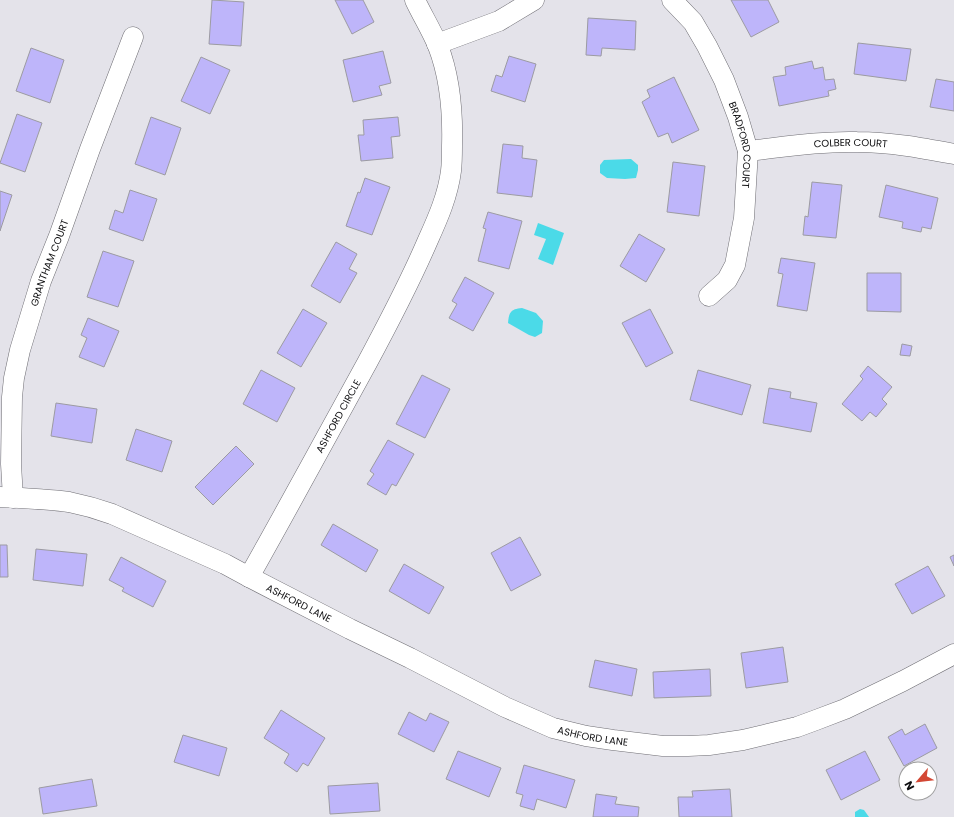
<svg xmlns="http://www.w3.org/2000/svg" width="954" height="817" font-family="Poppins,sans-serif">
	<rect width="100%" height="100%" fill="#e4e3ea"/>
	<g fill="#4bdae8">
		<path d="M 631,159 L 638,165 L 638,170 L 636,178 L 625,179 L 607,178 L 600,173 L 600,165 L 604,160 Z"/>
		<path d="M 538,223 L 564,233 L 553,265 L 538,259 L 546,239 L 534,235 Z"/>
		<path d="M 522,308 L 536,313 L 543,321 L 542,333 L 535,337 L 529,335 L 508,323 C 509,313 510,309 522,308 Z"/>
		<path d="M 860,809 L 864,810 L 869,817 L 855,817 L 855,812 Z"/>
	</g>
	<g fill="#beb5fa" stroke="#9c9ba2">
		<path d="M 212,0 L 244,2 L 241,46 L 209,44 Z"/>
		<path d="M 335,0 L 363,0 L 374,22 L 352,34 Z"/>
		<path d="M 731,0 L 768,0 L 779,22 L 751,37 Z"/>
		<path d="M 588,18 L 636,21 L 635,50 L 602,48 L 601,56 L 586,55 Z"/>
		<path d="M 858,43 L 911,49 L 906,81 L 854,74 Z"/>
		<path d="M 31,48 L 64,60 L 50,103 L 16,91 Z"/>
		<path d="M 383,51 L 391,83 L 379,86 L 382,95 L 353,102 L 343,60 Z"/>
		<path d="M 509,56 L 536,64 L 525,102 L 491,91 L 496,75 L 502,77 Z"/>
		<path d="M 201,57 L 230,70 L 210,114 L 181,101 Z"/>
		<path d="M 812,61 L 814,69 L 823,67 L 825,80 L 834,79 L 836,89 L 828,91 L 829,96 L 779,106 L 773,77 L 786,75 L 785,67 Z"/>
		<path d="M 674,77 L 699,130 L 672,143 L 668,133 L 658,137 L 642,102 L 650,97 L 647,90 Z"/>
		<path d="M 936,79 L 954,82 L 954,111 L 930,107 Z"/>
		<path d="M 17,114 L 42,123 L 25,172 L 0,163 Z"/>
		<path d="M 151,117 L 181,128 L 165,175 L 135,164 Z"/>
		<path d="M 398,117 L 400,136 L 391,137 L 393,158 L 361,161 L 358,135 L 364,135 L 363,120 Z"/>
		<path d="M 503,144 L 523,146 L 522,158 L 537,160 L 532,197 L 497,193 Z"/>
		<path d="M 673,162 L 705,166 L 699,216 L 667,212 Z"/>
		<path d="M 365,178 L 390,187 L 372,235 L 346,226 L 358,192 L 360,193 Z"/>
		<path d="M 812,182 L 842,185 L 836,238 L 803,235 L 805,216 L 808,217 Z"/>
		<path d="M 886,185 L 938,198 L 931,229 L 922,227 L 921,232 L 902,228 L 903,222 L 879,217 Z"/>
		<path d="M 130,190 L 157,199 L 143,241 L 109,229 L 115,210 L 123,213 Z"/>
		<path d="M 0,191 L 12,195 L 0,231 Z"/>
		<path d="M 488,212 L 522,221 L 509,269 L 478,261 L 486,229 L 483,228 Z"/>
		<path d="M 639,234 L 665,249 L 646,282 L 620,266 Z"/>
		<path d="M 336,242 L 357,254 L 349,269 L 357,273 L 340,303 L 311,286 Z"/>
		<path d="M 103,251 L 134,261 L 118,307 L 87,297 Z"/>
		<path d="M 781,258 L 815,263 L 807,311 L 777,306 L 783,274 L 778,273 Z"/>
		<path d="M 867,273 L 901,273 L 901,312 L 867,311 Z"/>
		<path d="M 465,277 L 494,293 L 473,331 L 449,318 L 457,304 L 452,301 Z"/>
		<path d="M 303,309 L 327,323 L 301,367 L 277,353 Z"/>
		<path d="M 650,309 L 673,353 L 646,367 L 622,323 Z"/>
		<path d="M 88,318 L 119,331 L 104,367 L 79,357 L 87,338 L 81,335 Z"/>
		<path d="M 902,344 L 912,346 L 910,356 L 900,355 Z"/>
		<path d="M 868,366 L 892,387 L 882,399 L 887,404 L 876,417 L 870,412 L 862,421 L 842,404 L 863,379 L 860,376 Z"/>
		<path d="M 261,370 L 295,388 L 277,422 L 243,404 Z"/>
		<path d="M 698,370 L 751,385 L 742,415 L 690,400 Z"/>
		<path d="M 422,375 L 450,389 L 425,438 L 396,424 Z"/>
		<path d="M 769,388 L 791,392 L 790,398 L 817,403 L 811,432 L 763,423 Z"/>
		<path d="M 56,403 L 97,409 L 92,443 L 51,436 Z"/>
		<path d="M 136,429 L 172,441 L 162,472 L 126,460 Z"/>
		<path d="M 388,440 L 414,454 L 396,486 L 392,484 L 386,495 L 367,484 L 374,474 L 370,471 Z"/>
		<path d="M 236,446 L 254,464 L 213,505 L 195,487 Z"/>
		<path d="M 333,524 L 378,550 L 366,572 L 321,545 Z"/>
		<path d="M 520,537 L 541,575 L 511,591 L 491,553 Z"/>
		<path d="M 0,545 L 7,545 L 8,577 L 0,577 Z"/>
		<path d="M 36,549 L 87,554 L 83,586 L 33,580 Z"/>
		<path d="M 954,555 L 954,566 L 950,557 Z"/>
		<path d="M 121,557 L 166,581 L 153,607 L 122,591 L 124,588 L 109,580 Z"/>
		<path d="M 404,564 L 444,587 L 429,614 L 389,591 Z"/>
		<path d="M 928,566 L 945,596 L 912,614 L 895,584 Z"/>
		<path d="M 783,647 L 788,682 L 746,688 L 741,653 Z"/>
		<path d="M 595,660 L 637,669 L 632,696 L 589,687 Z"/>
		<path d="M 710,669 L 711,696 L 654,698 L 653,672 Z"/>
		<path d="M 281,710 L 325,738 L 308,766 L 303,763 L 297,772 L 284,763 L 289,754 L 264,738 Z"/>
		<path d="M 409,712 L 426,721 L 430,713 L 449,722 L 434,752 L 398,734 Z"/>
		<path d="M 925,724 L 937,748 L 904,766 L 888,737 L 902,729 L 905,735 Z"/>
		<path d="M 183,735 L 227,748 L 219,776 L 174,762 Z"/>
		<path d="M 458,751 L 501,768 L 489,797 L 446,779 Z"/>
		<path d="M 865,751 L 880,780 L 841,800 L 826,770 Z"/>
		<path d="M 524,765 L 575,780 L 566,808 L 537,799 L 534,810 L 520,806 L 523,795 L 516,793 Z"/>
		<path d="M 92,779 L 97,806 L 43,814 L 39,788 Z"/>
		<path d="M 378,783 L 380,811 L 330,814 L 328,786 Z"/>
		<path d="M 730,789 L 732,817 L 679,817 L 678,797 L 693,797 L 692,791 Z"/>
		<path d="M 596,794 L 617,797 L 615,804 L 639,807 L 638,817 L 593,817 Z"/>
	</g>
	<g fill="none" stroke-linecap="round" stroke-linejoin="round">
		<g stroke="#6f6e74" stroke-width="21">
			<g id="street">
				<path id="s1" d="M 672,0 L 693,22 L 707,46 L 724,80 L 738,117 L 748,151 L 744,218 L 735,265 L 727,280 L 709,296"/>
				<path d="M 437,44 L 499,21 L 534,0"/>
				<path id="s2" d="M 748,151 C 784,147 820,141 857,142 C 890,142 922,148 954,154"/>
				<path id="s3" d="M 0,497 C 23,498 46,499 69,502 C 84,505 98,509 112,514 L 225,564 L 249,577 L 350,629 L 410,658 L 505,707 L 553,728 L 586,736 L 613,740 L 663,746 L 688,746 L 709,745 L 743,740 L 768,734 L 797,727 L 816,720 L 845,709 L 903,681 L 954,654"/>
				<path id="s4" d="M 13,498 L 11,464 L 12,397 L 14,378 L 20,350 L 41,281 L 59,236 L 90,149 L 133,37"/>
				<path id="s5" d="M 249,577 C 289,506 328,434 367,363 C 389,322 410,282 428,240 C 438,218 448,195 451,171 C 452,163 452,154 452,146 C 453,112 450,77 438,46 C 432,31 422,15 415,0"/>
			</g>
		</g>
		<use href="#street" stroke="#fff" stroke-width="20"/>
	</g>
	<g text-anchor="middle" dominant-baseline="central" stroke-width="3" stroke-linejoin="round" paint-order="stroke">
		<g font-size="10" fill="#0e0e10" stroke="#fff">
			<text stroke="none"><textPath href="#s2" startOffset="103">COLBER COURT</textPath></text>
			<text stroke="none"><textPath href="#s1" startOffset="164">BRADFORD COURT</textPath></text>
			<text stroke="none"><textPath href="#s4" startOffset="241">GRANTHAM COURT</textPath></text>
			<text stroke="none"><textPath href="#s5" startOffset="184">ASHFORD CIRCLE</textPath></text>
			<text stroke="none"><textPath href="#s3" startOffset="321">ASHFORD LANE</textPath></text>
			<text stroke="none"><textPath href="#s3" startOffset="645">ASHFORD LANE</textPath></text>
		</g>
	</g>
	<g transform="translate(918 781) rotate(242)"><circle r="19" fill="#ffffff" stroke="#9f9f9f"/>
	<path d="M0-3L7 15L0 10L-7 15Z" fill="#d34734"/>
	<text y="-6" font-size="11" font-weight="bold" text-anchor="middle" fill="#0e0e10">N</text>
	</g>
</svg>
